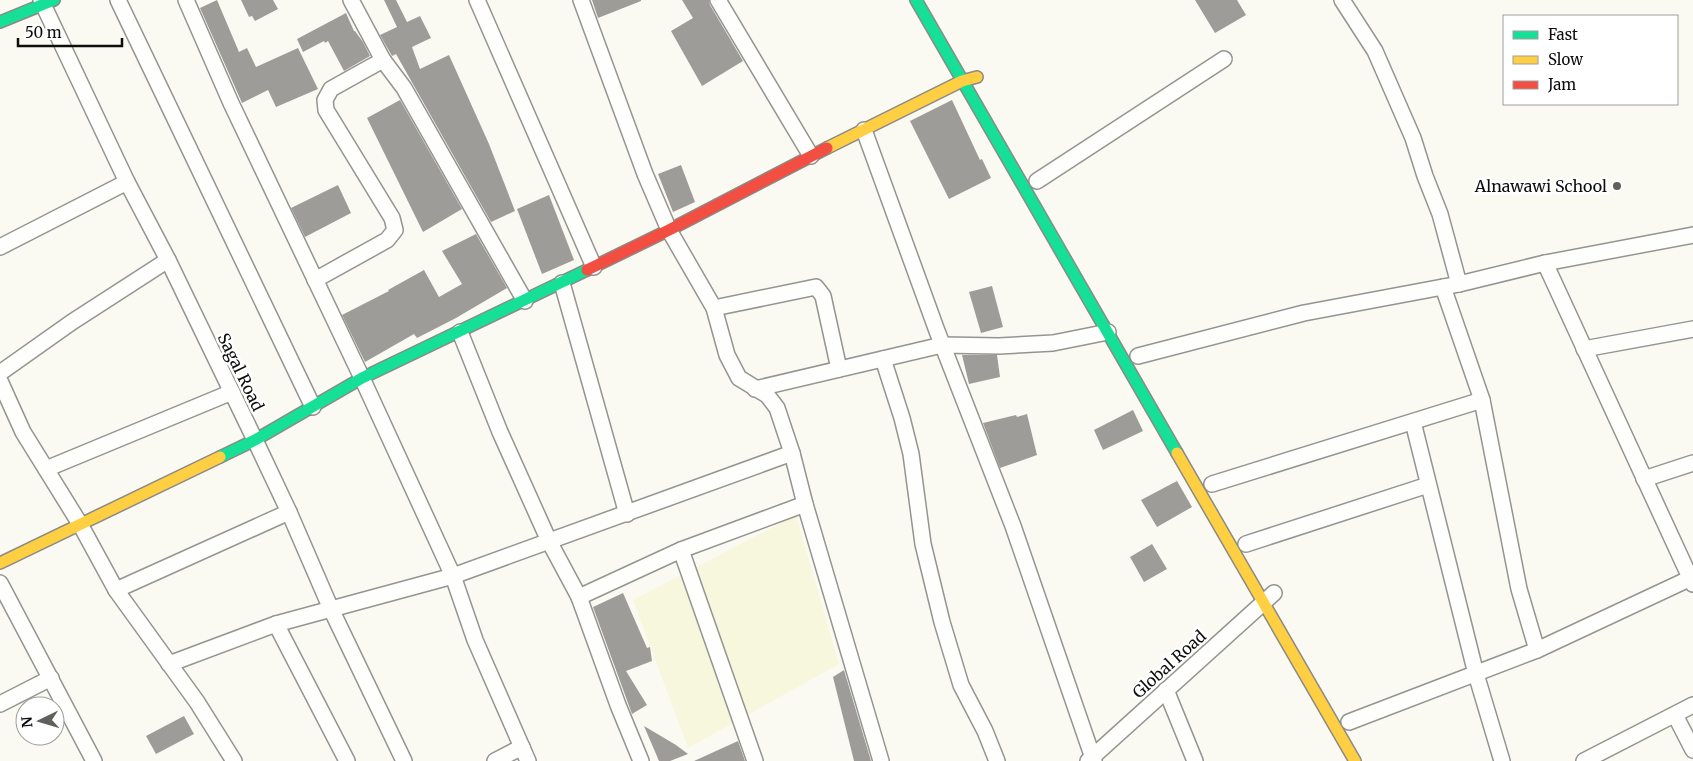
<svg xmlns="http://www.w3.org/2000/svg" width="1693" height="761" font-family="Merriweather,serif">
	<rect width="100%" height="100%" fill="#fbfaf2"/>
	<path fill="#f7f7de" d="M 796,515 L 839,664 L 688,748 L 633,600 Z"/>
	<g fill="#9e9c98">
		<path d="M 217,0 L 239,52 L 247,48 L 256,67 L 298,48 L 318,89 L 276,107 L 268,90 L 242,103 L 200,8 Z"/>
		<path d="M 241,0 L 273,0 L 278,9 L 255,21 L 252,16 L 249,17 Z"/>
		<path d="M 384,0 L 396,0 L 407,22 L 420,16 L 431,38 L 412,47 L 420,69 L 449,55 L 489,144 L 515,211 L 491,222 L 396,54 L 392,56 L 380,35 L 397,27 Z"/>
		<path d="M 592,0 L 641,0 L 641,1 L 598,18 Z"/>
		<path d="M 682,0 L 709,0 L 710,5 L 743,61 L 702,86 L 671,31 L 693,18 Z"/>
		<path d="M 1195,0 L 1237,0 L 1246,15 L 1215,33 Z"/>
		<path d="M 346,13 L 354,31 L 355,31 L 363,42 L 370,56 L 344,71 L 328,41 L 325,43 L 324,41 L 303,52 L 297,39 Z"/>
		<path d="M 400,100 L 462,209 L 423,232 L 367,118 Z"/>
		<path d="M 952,100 L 980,160 L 982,159 L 991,178 L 949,199 L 910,121 Z"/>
		<path d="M 681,165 L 695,202 L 673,212 L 658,174 Z"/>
		<path d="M 338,185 L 351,213 L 305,237 L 291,208 Z"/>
		<path d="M 549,195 L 574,260 L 542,274 L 517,209 Z"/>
		<path d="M 476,234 L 507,288 L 456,318 L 417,338 L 414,334 L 365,362 L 342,315 L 389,291 L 388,290 L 424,270 L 439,297 L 462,284 L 442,251 Z"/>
		<path d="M 992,286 L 1003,327 L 981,333 L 969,292 Z"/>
		<path d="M 962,355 L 997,355 L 1000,377 L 969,384 Z"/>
		<path d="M 1133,410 L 1143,431 L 1103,450 L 1094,430 Z"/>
		<path d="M 1027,414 L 1037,455 L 1000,468 L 983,423 L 1016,415 L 1017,417 Z"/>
		<path d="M 1177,481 L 1192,507 L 1157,527 L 1141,500 Z"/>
		<path d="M 1152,544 L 1167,569 L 1144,582 L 1130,557 Z"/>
		<path d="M 623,593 L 647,648 L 650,647 L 652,661 L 626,671 L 647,705 L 632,714 L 593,607 Z"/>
		<path d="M 844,670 L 871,761 L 854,761 L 833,677 Z"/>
		<path d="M 184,716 L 194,734 L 156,754 L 146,736 Z"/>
		<path d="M 644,726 L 676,745 L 688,754 L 670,761 L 659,761 Z"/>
		<path d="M 738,741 L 745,761 L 694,761 Z"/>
	</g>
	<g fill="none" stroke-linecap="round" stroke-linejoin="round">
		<g stroke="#949490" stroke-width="18">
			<g id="street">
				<path d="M 41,0 L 127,182 L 168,260 L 255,440 L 289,512 L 331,609 L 404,761"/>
				<path d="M 118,0 L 313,407"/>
				<path d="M 186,0 L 231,103 L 362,378 L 453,576 L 475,640 L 528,761"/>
				<path d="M 351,0 L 383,60 L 404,88 L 525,301"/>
				<path d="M 477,0 L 594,267"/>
				<path d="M 581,0 L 645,174 L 669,230 L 714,308 L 727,355 L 739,378 L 767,395 L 777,408 L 792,453 L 805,504 L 881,761"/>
				<path d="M 718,0 L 811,156"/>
				<path d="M 1342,0 L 1375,51 L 1413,138 L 1425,176 L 1440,214 L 1459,284"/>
				<path d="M 864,130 L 937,331 L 1013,526 L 1094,761"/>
				<path d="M 1037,181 L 1224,59"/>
				<path d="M 0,247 L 127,182"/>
				<path d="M 1545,263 L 1693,584"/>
				<path d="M 315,280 L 387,240 L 395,230 L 392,218 L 326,110 L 325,100 L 331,89 L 383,60"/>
				<path d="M 562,283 L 627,514"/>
				<path d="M 1443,287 L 1482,400 L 1519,589 L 1537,650"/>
				<path d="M 714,308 L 816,287 L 823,296 L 839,369"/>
				<path d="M 460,332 L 500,432 L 549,541 L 579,597 L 618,705 L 641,761"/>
				<path d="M 1584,349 L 1693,329"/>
				<path d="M 1138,356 L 1304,313 L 1459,284 L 1545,263 L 1693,235"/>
				<path d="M 883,359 L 902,418 L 911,454 L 923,544 L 942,622 L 961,685 L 985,731 L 997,761"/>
				<path d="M 0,373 L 72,322 L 168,260"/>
				<path d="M 0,381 L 23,432 L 80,524 L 116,590 L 197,702 L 234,761"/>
				<path d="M 755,389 L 942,345 L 999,346 L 1053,343 L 1108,332"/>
				<path d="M 1413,422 L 1476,674 L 1502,761"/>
				<path d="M 46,469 L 232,392"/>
				<path d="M 1644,479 L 1693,463"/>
				<path d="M 1212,484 L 1482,400"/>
				<path d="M 1246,544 L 1428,485"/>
				<path d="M 681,550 L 755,761"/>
				<path d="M 0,583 L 94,761"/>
				<path d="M 116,590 L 289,512"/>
				<path d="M 579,597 L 681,550 L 805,504"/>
				<path d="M 276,624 L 347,761"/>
				<path d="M 169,664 L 276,624 L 453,576 L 792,453"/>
				<path d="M 1166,690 L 1195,761"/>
				<path d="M 0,704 L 51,678"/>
				<path d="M 1675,715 L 1693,750"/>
				<path d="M 1349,722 L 1537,650 L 1693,577"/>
				<path d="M 495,761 L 522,747"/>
				<path d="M 1088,761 L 1274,593"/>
				<path d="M 1584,761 L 1693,705"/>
			</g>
		</g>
		<g stroke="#8b8a87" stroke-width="14">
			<g id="fast">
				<path d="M 916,0 L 1177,453"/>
				<path d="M 0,22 L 54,0"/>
				<path d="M 220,457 L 255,440 L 362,378 L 587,270"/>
			</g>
		</g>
		<g stroke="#8b8a87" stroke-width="14">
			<g id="slow">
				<path d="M 827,148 L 962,81 L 977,77"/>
				<path d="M 1177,453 L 1355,761"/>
				<path d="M 0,563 L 220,457"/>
			</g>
		</g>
		<g stroke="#8b8a87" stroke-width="14">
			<path id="jam" d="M 587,270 L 669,230 L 827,148"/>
		</g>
		<use href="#street" stroke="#fefefd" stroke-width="15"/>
		<use href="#fast" stroke="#16e098" stroke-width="11"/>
		<use href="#slow" stroke="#ffcf43" stroke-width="11"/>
		<use href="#jam" stroke="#f24e42" stroke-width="11"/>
	</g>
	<circle fill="#60605d" stroke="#fff" stroke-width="2" cx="1617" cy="186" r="5"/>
	<g text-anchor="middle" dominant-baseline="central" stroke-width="5" stroke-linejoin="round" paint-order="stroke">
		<g font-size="16" fill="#0d0d0d" stroke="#fff" text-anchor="end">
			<text x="1607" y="186">Alnawawi School</text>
		</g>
		<g font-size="16" fill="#0d0d0d" stroke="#fff">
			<text transform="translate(241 372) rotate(64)">Sagal Road</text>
			<text transform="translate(1169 664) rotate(-42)">Global Road</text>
		</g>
	</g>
	<rect x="1503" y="15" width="175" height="90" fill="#ffffff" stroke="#9e9e9e"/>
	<rect x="1513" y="31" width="25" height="8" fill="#16e098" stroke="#9e9e9e"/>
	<text x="1548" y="40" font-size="15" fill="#0d0d0d">Fast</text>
	<rect x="1513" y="56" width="25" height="8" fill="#ffcf43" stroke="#9e9e9e"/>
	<text x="1548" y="65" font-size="15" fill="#0d0d0d">Slow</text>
	<rect x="1513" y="81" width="25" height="8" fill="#f24e42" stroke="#9e9e9e"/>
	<text x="1548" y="90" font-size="15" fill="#0d0d0d">Jam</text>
	<g transform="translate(40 721) rotate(265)"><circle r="24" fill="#ffffff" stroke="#9e9e9e"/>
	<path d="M0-4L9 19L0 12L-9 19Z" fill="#60605d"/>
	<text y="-8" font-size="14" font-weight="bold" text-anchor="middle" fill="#0d0d0d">N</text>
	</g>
	<path d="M18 38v8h104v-8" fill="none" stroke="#0d0d0d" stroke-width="2.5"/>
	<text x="25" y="38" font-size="15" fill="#0d0d0d" stroke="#ffffff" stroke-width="4" paint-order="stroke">50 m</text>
</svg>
